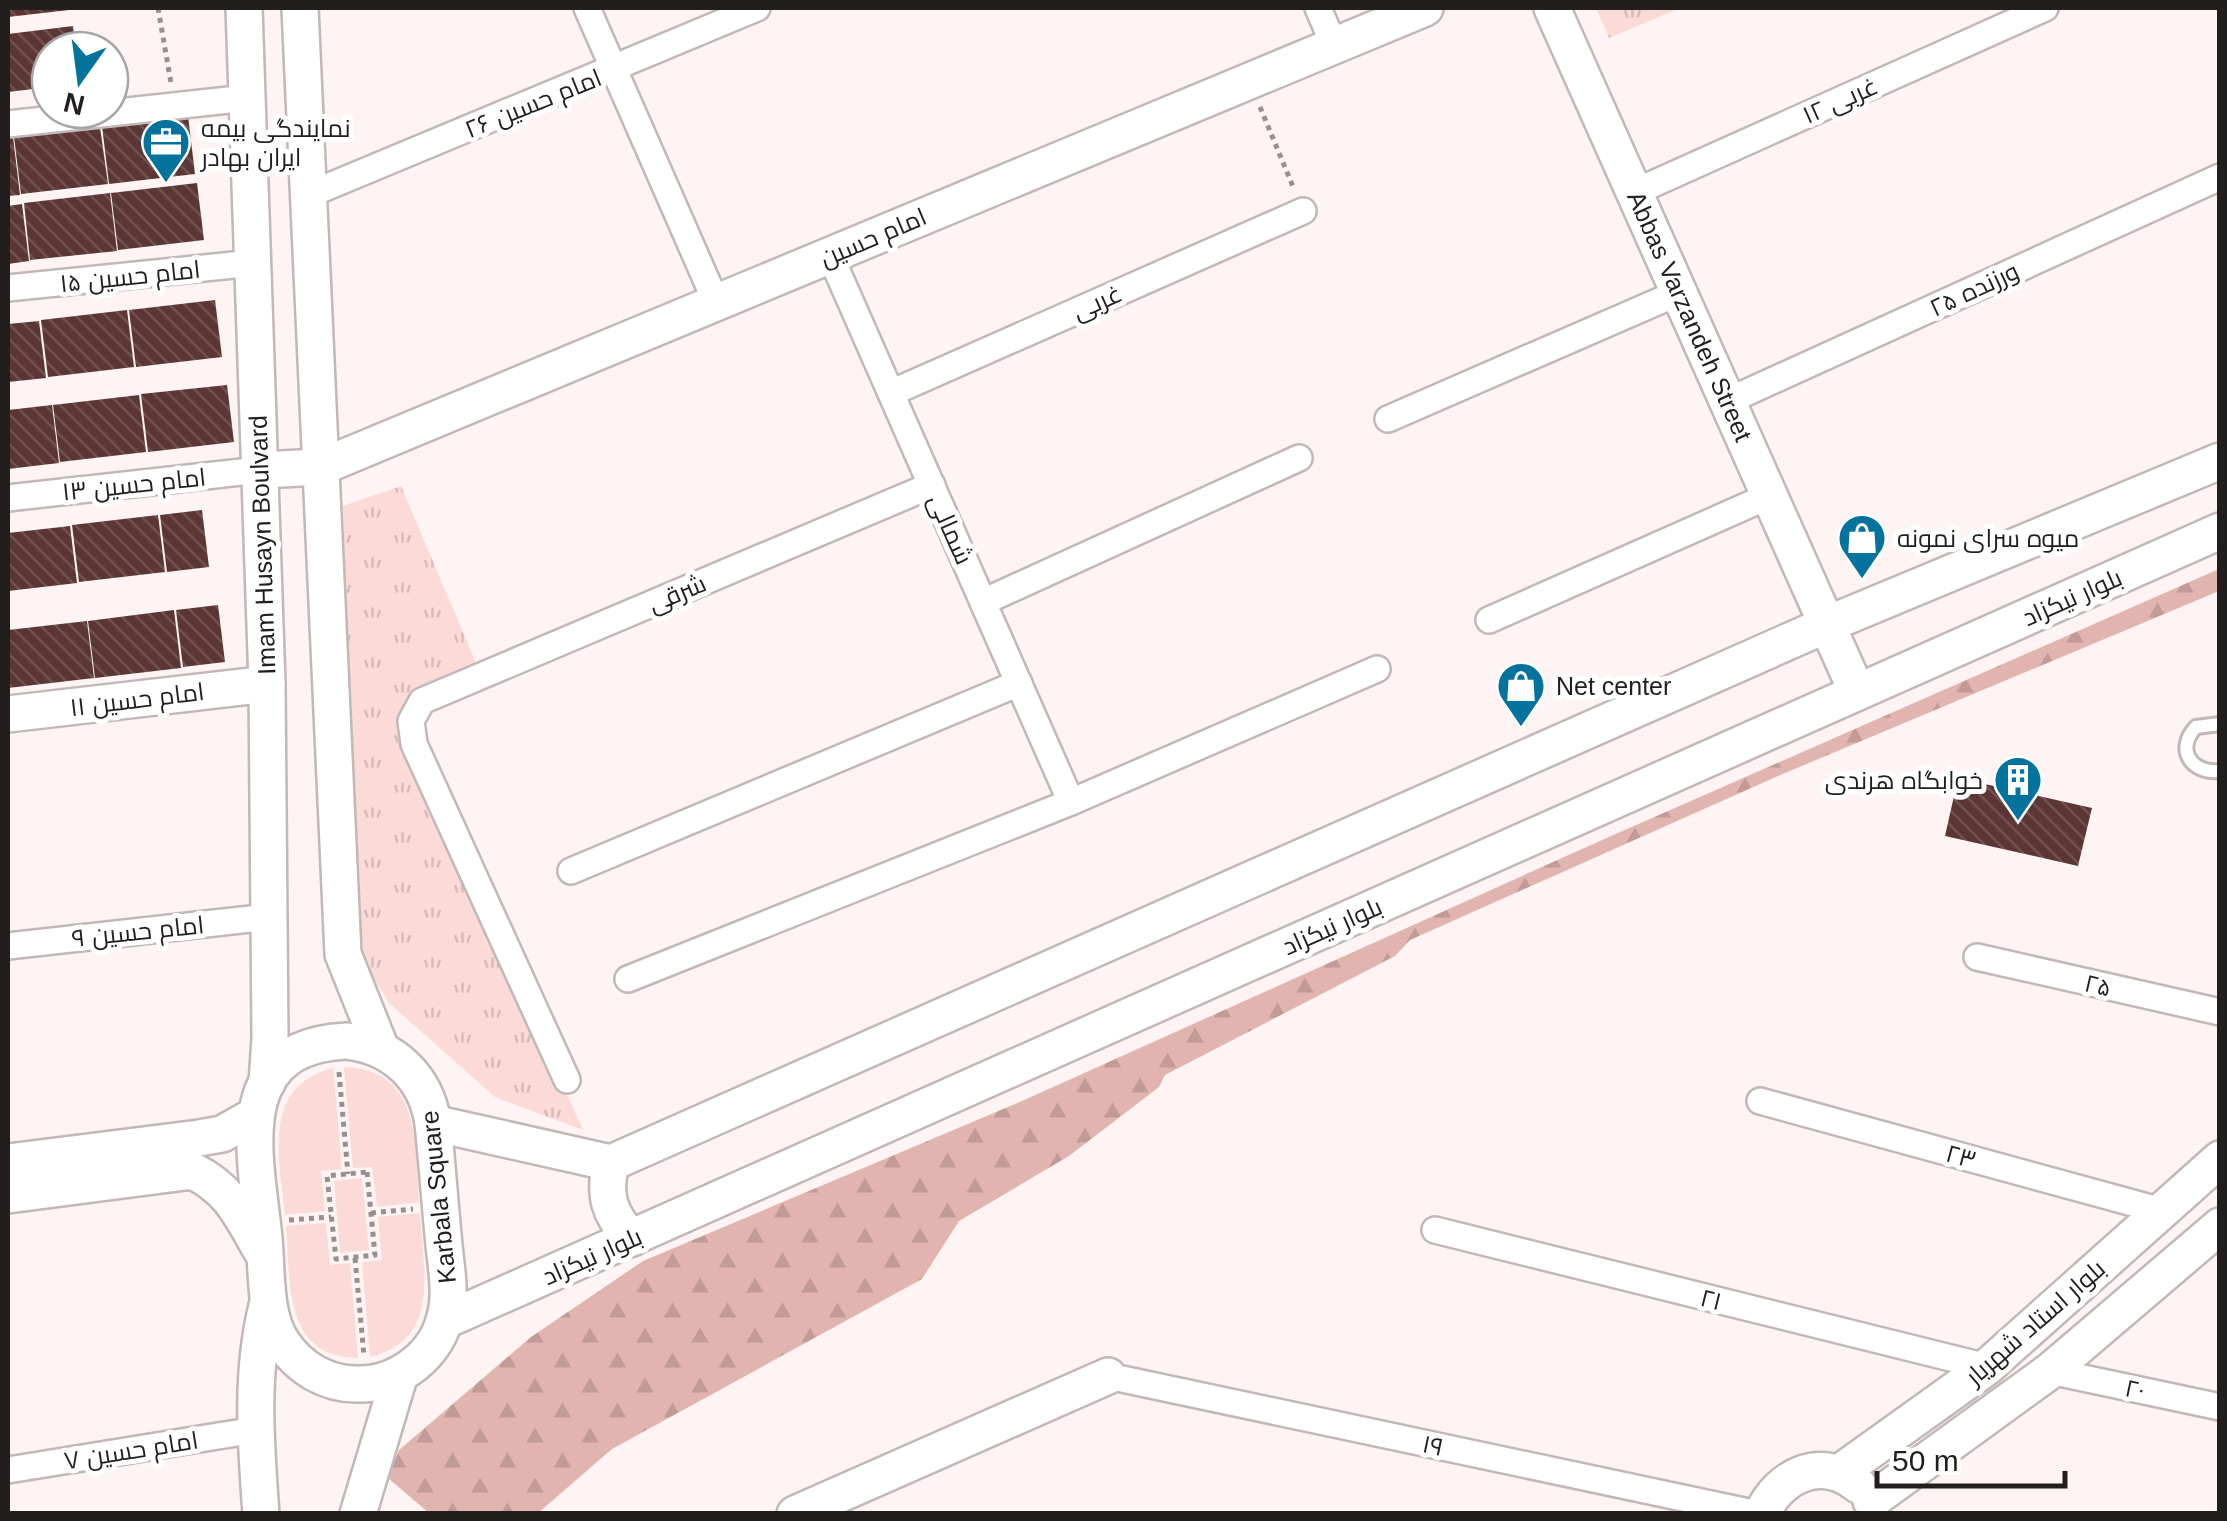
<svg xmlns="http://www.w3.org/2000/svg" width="2227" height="1521" font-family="Arial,Cairo,sans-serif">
	<defs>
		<pattern id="forest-firs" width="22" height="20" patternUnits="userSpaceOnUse" patternTransform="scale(2.5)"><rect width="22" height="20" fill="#e2b4b0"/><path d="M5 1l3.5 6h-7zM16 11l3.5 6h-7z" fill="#c29a97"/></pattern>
		<pattern id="park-tufts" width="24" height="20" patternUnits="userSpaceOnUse" patternTransform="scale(2.5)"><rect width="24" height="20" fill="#fcdad8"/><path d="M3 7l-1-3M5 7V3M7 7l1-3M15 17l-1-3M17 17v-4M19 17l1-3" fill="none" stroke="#d8bbb9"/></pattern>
		<pattern id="building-back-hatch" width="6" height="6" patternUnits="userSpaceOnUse" patternTransform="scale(2.5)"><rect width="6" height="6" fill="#5c3634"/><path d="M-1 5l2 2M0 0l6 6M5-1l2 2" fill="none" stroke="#6f514f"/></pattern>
	</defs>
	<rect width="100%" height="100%" fill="#fef4f3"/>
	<g fill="#fcdad8">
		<path d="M 344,1067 C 422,1069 415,1146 419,1202 L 377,1207 L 372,1167 L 353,1168 Z"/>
		<path d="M 333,1068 L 342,1169 L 321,1171 L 325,1211 L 285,1215 C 280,1159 260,1087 333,1068 Z"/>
		<path d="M 362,1178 L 369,1250 L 340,1253 L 334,1181 Z"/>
		<path d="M 420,1213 C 423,1269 442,1340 370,1357 L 362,1262 L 382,1260 L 378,1217 Z"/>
		<path d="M 326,1223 L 330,1265 L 350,1263 L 358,1358 C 282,1357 291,1281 286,1226 Z"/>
	</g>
	<path fill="url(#forest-firs)" d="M 2219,569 L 2219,591 L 1778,776 L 1410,940 L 1395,956 L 1165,1075 L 1159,1087 L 1069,1156 L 959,1221 L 922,1279 L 612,1449 L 538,1513 L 429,1513 L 388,1478 L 399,1450 L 531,1337 L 643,1261 L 1022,1101 L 1602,840 Z"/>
	<g fill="url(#park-tufts)">
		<path d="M 1596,8 L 1680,8 L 1609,38 Z"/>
		<path d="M 401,486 L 476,663 C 441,681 395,689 404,736 L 583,1130 L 495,1097 L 389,1003 L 357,951 L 343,506 Z"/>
	</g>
	<g fill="url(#building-back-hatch)">
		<path d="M 8,8 L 69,8 L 69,10 L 8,17 Z"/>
		<path d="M 73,26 L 76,50 L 50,50 L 50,87 L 8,92 L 8,34 Z"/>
		<path d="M 188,116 L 195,174 L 109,184 L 102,126 Z"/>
		<path d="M 100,127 L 108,184 L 21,194 L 14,137 Z"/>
		<path d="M 13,137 L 20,195 L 8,196 L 8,138 Z"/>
		<path d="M 197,183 L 204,240 L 118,250 L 111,193 Z"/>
		<path d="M 110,193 L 117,251 L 30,260 L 24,203 Z"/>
		<path d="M 22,204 L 29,261 L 8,264 L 8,206 Z"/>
		<path d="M 215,300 L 222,357 L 136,367 L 129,310 Z"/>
		<path d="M 127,310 L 134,367 L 48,377 L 41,320 Z"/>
		<path d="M 39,321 L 46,378 L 8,382 L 8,324 Z"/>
		<path d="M 227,385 L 234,442 L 148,452 L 141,394 Z"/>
		<path d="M 139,395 L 146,452 L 60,462 L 53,405 Z"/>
		<path d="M 52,405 L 59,463 L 8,469 L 8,410 Z"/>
		<path d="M 202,510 L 209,567 L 167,572 L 160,515 Z"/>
		<path d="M 158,515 L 165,572 L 79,582 L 72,525 Z"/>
		<path d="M 70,526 L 77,583 L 8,591 L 8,533 Z"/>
		<path d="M 218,605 L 225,662 L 183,667 L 176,610 Z"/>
		<path d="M 174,610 L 181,668 L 95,678 L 88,621 Z"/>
		<path d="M 87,621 L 94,678 L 8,688 L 8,630 Z"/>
		<path d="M 1958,778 L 2092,808 L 2078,866 L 1945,836 Z"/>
	</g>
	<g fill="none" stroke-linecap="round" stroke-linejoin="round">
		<g stroke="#c2b8b8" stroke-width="18">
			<path id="lane" d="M 2220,724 L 2196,727 C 2175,749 2191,774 2220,771"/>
		</g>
		<g stroke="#c2b8b8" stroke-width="30">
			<g id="street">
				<path d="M 587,8 L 716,302"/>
				<path d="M 1318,8 L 1334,45"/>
				<path d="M 8,124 L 247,98"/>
				<path d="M 1635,192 L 2045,8"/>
				<path d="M 308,195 L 757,8"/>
				<path d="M 830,255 L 1071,802"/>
				<path d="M 8,288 L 253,263"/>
				<path d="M 891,393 L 1303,211"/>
				<path d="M 1728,401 L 2220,177"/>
				<path d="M 1388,419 L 1680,292"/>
				<path d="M 8,498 L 260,470"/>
				<path d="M 983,602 L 1299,458"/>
				<path d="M 1489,620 L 1771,495"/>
				<path d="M 571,871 L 1019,683"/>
				<path d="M 8,946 L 269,917"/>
				<path d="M 1977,957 L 2220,1012"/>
				<path d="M 628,979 L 1071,802 L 1377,669"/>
				<path d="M 567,1080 L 414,744 L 411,721 L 422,701 L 932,485"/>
				<path d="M 1760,1101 L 2162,1211"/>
				<path d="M 1435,1230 L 1987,1367"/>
				<path d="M 2050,1371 L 2220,1407"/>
				<path d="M 1108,1376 L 1758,1514"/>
				<path d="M 8,1470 L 255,1430"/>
			</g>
		</g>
		<g stroke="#c2b8b8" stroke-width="40">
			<g id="secondary">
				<path d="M 244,8 L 267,684 L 270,1038 L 267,1083"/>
				<path d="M 300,8 L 343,954 L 381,1049"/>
				<path d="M 1552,8 L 1857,692"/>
				<path d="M 260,470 L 321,467 L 1425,8"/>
				<path d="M 8,714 L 267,684"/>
				<path d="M 347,1041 C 393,1046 426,1077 433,1123 C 437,1163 440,1204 444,1245 C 446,1267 451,1291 446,1313 C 438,1354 400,1384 359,1384 C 327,1385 299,1368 282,1342 C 264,1315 267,1270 264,1238 C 256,1158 226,1046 347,1041 Z"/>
				<path d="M 433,1123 L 611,1163 L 1828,624 L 2220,461"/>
				<path d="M 8,1162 L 199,1138 L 222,1134 L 254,1116"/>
				<path d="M 611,1163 C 603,1195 609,1215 632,1238"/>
				<path d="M 8,1195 L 193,1171 C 231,1190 240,1214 261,1250"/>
				<path d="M 444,1321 L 2220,531"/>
				<path d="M 1839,1473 L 1987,1367 L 2220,1159"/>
				<path d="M 1871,1501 L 2050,1371 L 2220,1226"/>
				<path d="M 261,1514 C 256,1444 250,1375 267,1306"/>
				<path d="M 358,1514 L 400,1374"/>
				<path d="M 795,1514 L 1108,1376"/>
				<path d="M 1762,1514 C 1779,1475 1822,1455 1858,1485"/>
			</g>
		</g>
		<g stroke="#97908f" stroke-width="5" stroke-dasharray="5 5" stroke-linecap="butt">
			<path d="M 158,8 L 171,83"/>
			<path d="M 1260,107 L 1294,189"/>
			<path d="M 339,1072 L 348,1174"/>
			<path d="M 367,1172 L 375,1255 L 336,1259 L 327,1176 Z"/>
			<path d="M 371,1213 L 413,1209"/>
			<path d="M 289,1220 L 331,1217"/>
			<path d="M 355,1258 L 364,1356"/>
		</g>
		<use href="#lane" stroke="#fff" stroke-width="12"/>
		<use href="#street" stroke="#fff" stroke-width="25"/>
		<use href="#secondary" stroke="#fff" stroke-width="35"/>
	</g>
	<defs>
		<g id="office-pin" transform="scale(2.5)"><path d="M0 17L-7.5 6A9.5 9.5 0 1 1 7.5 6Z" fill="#03739e" stroke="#fff"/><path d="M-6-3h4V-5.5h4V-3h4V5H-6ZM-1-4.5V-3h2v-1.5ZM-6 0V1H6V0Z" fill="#fff"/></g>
		<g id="shop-pin" transform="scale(2.5)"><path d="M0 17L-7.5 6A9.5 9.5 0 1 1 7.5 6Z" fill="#03739e" stroke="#fff"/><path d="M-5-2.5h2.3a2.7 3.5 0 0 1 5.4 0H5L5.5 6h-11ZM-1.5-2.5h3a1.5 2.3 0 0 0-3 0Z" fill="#fff"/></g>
		<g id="building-pin" transform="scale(2.5)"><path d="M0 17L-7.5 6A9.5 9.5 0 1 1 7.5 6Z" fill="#03739e" stroke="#fff"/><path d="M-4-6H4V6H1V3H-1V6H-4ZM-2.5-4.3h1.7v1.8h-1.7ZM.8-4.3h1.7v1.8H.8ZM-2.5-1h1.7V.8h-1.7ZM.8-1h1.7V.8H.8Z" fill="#fff"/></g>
	</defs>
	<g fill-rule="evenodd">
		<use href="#office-pin" x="166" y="142"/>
		<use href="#shop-pin" x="1862" y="538"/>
		<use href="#shop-pin" x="1521" y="686"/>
		<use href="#building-pin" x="2018" y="780"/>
	</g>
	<g text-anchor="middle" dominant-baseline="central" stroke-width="10" stroke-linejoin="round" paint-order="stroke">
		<g font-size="25" fill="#221e1e" stroke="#fff">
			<text transform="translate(1840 100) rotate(-24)">غربی ۱۲</text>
			<text transform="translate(533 103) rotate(-22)">امام حسین ۲۶</text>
			<text transform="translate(873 237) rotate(-23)">امام حسین</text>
			<text transform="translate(130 276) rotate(-6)">امام حسین ۱۵</text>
			<text transform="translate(1974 289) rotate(-25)">ورزنده ۲۵</text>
			<text transform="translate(1097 302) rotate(-24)">غربی</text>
			<text transform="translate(1690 316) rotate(66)">Abbas Varzandeh Street</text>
			<text transform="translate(134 484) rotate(-6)">امام حسین ۱۳</text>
			<text transform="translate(951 529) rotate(66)">شمالی</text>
			<text transform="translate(262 545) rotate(-92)">Imam Husayn Boulvard</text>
			<text transform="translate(677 593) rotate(-23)">شرقی</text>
			<text transform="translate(2072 597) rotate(-24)">بلوار نیکزاد</text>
			<text transform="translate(137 699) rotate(-7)">امام حسین ۱۱</text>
			<text transform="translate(1332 926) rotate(-24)">بلوار نیکزاد</text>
			<text transform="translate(138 931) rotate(-6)">امام حسین ۹</text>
			<text transform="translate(2098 985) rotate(13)">۲۵</text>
			<text transform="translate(1961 1156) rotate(15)">۲۳</text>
			<text transform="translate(438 1197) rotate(-96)">Karbala Square</text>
			<text transform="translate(592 1256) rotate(-24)">بلوار نیکزاد</text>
			<text transform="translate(1711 1299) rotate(14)">۲۱</text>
			<text transform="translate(2035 1322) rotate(-41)">بلوار استاد شهریار</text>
			<text transform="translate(2135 1389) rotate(12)">۲۰</text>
			<text transform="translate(1433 1445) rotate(12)">۱۹</text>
			<text transform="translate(131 1450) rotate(-9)">امام حسین ۷</text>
		</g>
		<g font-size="25" fill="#221e1e" stroke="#fff" text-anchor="start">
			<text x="201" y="128">نمایندگی بیمه<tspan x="201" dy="29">ایران بهادر</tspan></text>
			<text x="1897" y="538">میوه سرای نمونه</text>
			<text x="1556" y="686">Net center</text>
			<text x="1983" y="780" text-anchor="end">خوابگاه هرندی</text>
		</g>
	</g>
	<rect width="2227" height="1521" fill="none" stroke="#221e1e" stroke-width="20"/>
	<g transform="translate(80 80) rotate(194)"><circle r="48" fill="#ffffff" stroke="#a7a5a5" stroke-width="2.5"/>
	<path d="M0-8L18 38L0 25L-18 38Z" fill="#03739e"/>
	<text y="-15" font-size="28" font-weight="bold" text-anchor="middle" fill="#221e1e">N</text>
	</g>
	<path d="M1877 1471v15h188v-15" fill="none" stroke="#221e1e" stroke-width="5"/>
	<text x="1892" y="1471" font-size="30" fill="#221e1e" stroke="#ffffff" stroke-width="8" paint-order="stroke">50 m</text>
</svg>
